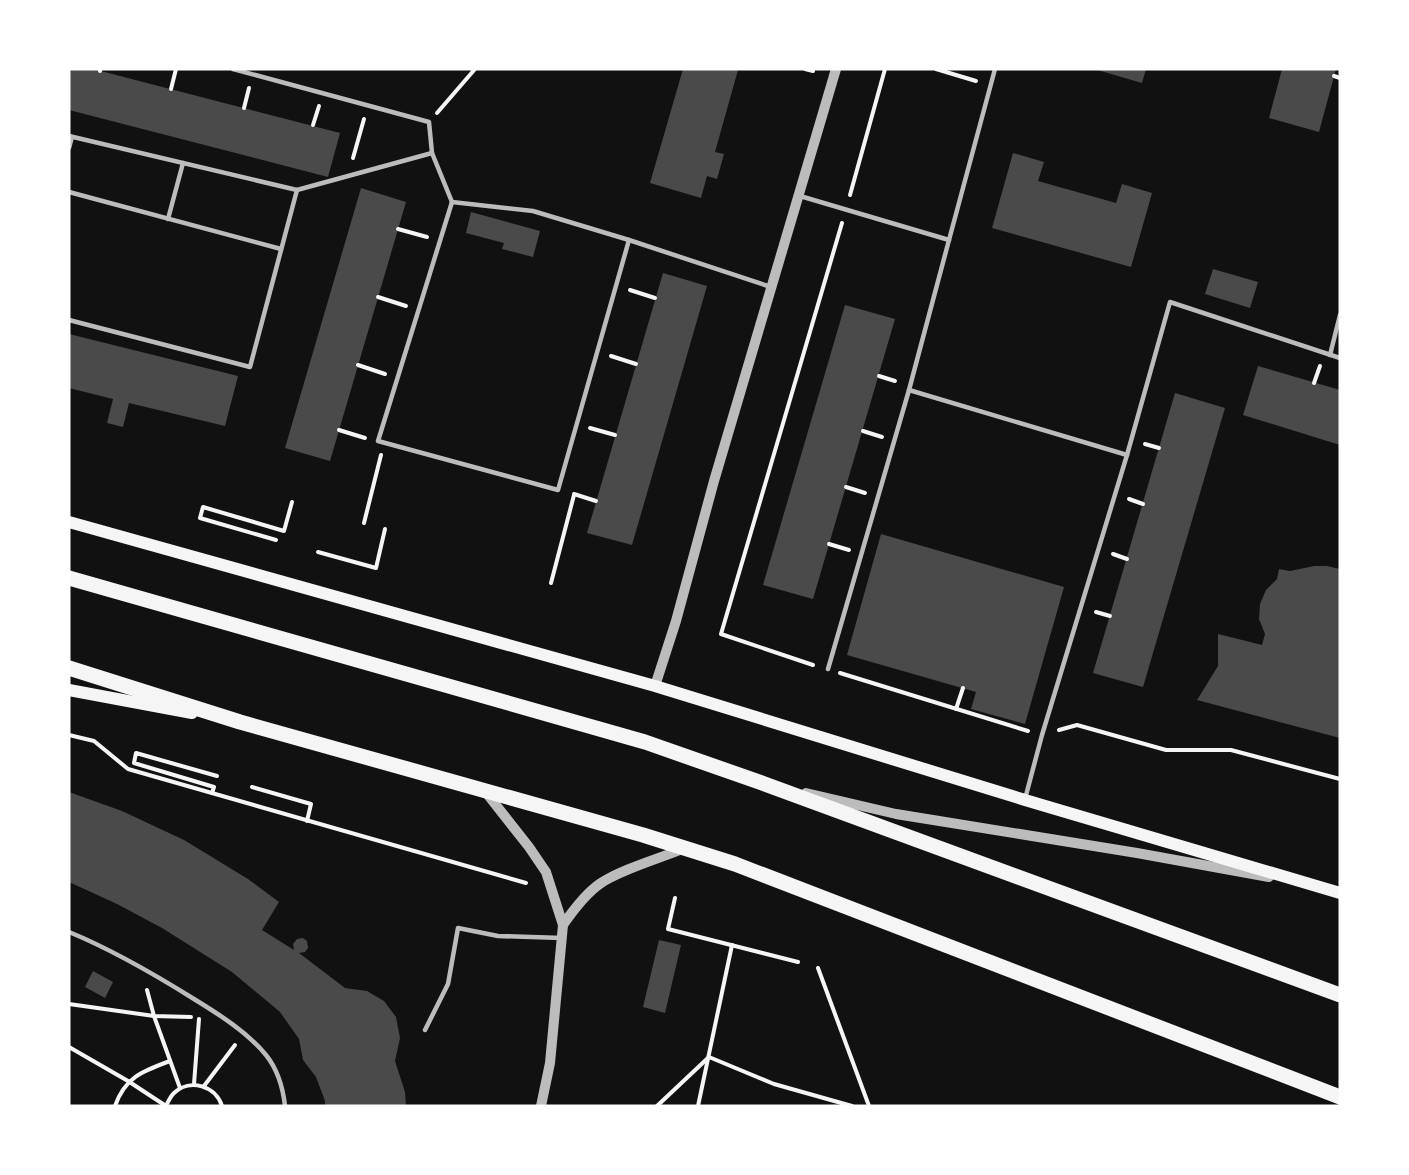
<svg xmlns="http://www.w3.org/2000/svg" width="1409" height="1175" font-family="'Work Sans',sans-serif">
	<rect width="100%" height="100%" fill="#111"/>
	<g fill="#4a4a4a">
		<path d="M 69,69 L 93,69 L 340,133 L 328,177 L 69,110 Z"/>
		<path d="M 683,69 L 738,70 L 715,152 L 724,154 L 717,179 L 707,176 L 701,198 L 650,183 Z"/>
		<path d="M 1094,69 L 1146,69 L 1142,83 Z"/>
		<path d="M 1282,69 L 1336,69 L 1319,132 L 1269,118 Z"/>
		<path d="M 1013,153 L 1044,162 L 1038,181 L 1116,203 L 1122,184 L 1152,193 L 1131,267 L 992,228 Z"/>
		<path d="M 361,188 L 406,202 L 330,461 L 285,448 Z"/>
		<path d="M 471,212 L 540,231 L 533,257 L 502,249 L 504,243 L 466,233 Z"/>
		<path d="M 1213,269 L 1258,282 L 1250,308 L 1205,294 Z"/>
		<path d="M 663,273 L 707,286 L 632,545 L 587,533 Z"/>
		<path d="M 845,305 L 895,319 L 813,599 L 763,585 Z"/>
		<path d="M 69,334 L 238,376 L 225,426 L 129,403 L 123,427 L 107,423 L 113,399 L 69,388 Z"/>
		<path d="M 1258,366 L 1340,390 L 1340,445 L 1243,415 Z"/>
		<path d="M 1175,393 L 1225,408 L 1143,687 L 1093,673 Z"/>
		<path d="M 881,534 L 1064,587 L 1025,724 L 971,709 L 976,692 L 847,655 Z"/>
		<path d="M 1314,566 L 1327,566 L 1340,569 L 1340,738 L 1197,700 L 1218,666 L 1218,634 L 1262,645 L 1265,634 L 1259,619 L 1260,604 L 1266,590 L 1277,579 L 1279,569 L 1290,571 Z"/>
		<path d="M 69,792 L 122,811 L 184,840 L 248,879 L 279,902 L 262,930 L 294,950 L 293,944 L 297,939 L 303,938 L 307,941 L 308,948 L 305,952 L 299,953 L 345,988 L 367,991 L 384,1001 L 396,1017 L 400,1038 L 395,1061 L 405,1092 L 406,1106 L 325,1106 L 325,1101 L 316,1077 L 303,1060 L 299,1039 L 280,1012 L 232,972 L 162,928 L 117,904 L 69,882 Z"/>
		<path d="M 659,940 L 681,945 L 665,1013 L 643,1007 Z"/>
		<path d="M 93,971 L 113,982 L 105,998 L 85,987 Z"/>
	</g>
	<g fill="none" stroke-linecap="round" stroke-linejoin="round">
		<g stroke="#f5f5f5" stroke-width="4">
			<path d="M 805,69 L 813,71"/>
			<path d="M 936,69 L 976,81"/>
			<path d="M 100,71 L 100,69"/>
			<path d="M 1334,76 L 1340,78"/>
			<path d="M 171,89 L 176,69"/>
			<path d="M 244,108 L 249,88"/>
			<path d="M 437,113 L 475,69"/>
			<path d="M 313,125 L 319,106"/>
			<path d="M 353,158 L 364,119"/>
			<path d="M 850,195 L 885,69"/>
			<path d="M 398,229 L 427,237"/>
			<path d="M 630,290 L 655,298"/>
			<path d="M 378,297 L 406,306"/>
			<path d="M 611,356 L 636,364"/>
			<path d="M 358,365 L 385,374"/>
			<path d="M 879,376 L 895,381"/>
			<path d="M 1314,383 L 1320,366"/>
			<path d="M 590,428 L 615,435"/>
			<path d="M 339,430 L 365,438"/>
			<path d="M 863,431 L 882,437"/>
			<path d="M 1145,444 L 1159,448"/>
			<path d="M 846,487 L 865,493"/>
			<path d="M 574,494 L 596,501"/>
			<path d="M 1129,499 L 1143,504"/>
			<path d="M 364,523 L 381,455"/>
			<path d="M 276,540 L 200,518 L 203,507 L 284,531 L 292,502"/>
			<path d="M 829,544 L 849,550"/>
			<path d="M 318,552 L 376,568 L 385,529"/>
			<path d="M 1113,554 L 1127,559"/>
			<path d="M 551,583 L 574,495"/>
			<path d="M 1096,612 L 1110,616"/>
			<path d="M 813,665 L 721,634 L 842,223"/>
			<path d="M 840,673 L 1028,731"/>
			<path d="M 956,709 L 963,688"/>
			<path d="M 1059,730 L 1077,725 L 1166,750 L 1231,750 L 1340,779"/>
			<path d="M 69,735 L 94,741 L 128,769 L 526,883"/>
			<path d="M 252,787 L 311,804 L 307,821"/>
			<path d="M 212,793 L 214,787 L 134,763 L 136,753 L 217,776"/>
			<path d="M 675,898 L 668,929 L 798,962"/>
			<path d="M 818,968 L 869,1106"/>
			<path d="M 147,990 L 154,1016 L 180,1088"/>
			<path d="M 69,1004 L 154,1016 L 191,1017"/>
			<path d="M 69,1047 L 128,1081 L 166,1106 C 168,1102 170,1097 174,1093 C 190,1078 216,1086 222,1106"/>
			<path d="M 194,1084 L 199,1019"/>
			<path d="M 204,1086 L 235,1045"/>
			<path d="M 115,1106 C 125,1077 143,1071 170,1061"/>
			<path d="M 657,1106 L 709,1057 L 774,1084 L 852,1106"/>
			<path d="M 698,1106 L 732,945"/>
		</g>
		<g stroke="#bcbcbc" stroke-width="4.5">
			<path d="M 233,69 L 429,122 L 432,153 L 452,202 L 533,211 L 629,240 L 771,287"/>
			<path d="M 69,136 L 297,190 L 432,153"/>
			<path d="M 69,148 L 72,137"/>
			<path d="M 69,192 L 281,249"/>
			<path d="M 800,196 L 949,240 L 995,69"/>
			<path d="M 452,202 L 378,441 L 558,490 L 629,240"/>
			<path d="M 168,219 L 183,163"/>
			<path d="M 69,320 L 250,367 L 297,190"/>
			<path d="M 1330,355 L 1340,315"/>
			<path d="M 909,390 L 1127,455"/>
			<path d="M 828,669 L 909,390 L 949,240"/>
			<path d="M 1025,799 L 1042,735 L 1127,455 L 1170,302 L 1340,358"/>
			<path d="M 69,932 C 113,950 154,974 194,999 C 220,1015 247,1032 266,1055 C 278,1070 283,1088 285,1106"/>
			<path d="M 425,1030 L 448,984 L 458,928 L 498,936 L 562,938"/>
		</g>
		<g stroke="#bcbcbc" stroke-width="10">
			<path d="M 655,686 L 676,621 L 714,481 L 836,69"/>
			<path d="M 484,790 L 529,847 L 546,872 L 563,925 L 550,1063 L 541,1106"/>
			<path d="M 806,793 L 896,814 L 1137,853 L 1269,877"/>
			<path d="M 563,925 C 574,909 586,893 601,883 C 622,869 661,858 685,848"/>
		</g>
		<g stroke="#f5f5f5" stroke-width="12">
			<path d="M 69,522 L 655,686 L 1025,800 L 1340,893"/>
			<path d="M 69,690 L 192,713"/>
		</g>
		<g stroke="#f5f5f5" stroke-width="15">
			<path d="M 69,578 L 645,742 L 762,783 L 1340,995"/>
			<path d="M 69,668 L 240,722 L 643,835 L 735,864 L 1340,1097"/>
		</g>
	</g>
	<rect width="1409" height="1175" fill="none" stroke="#ffffff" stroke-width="141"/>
</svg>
